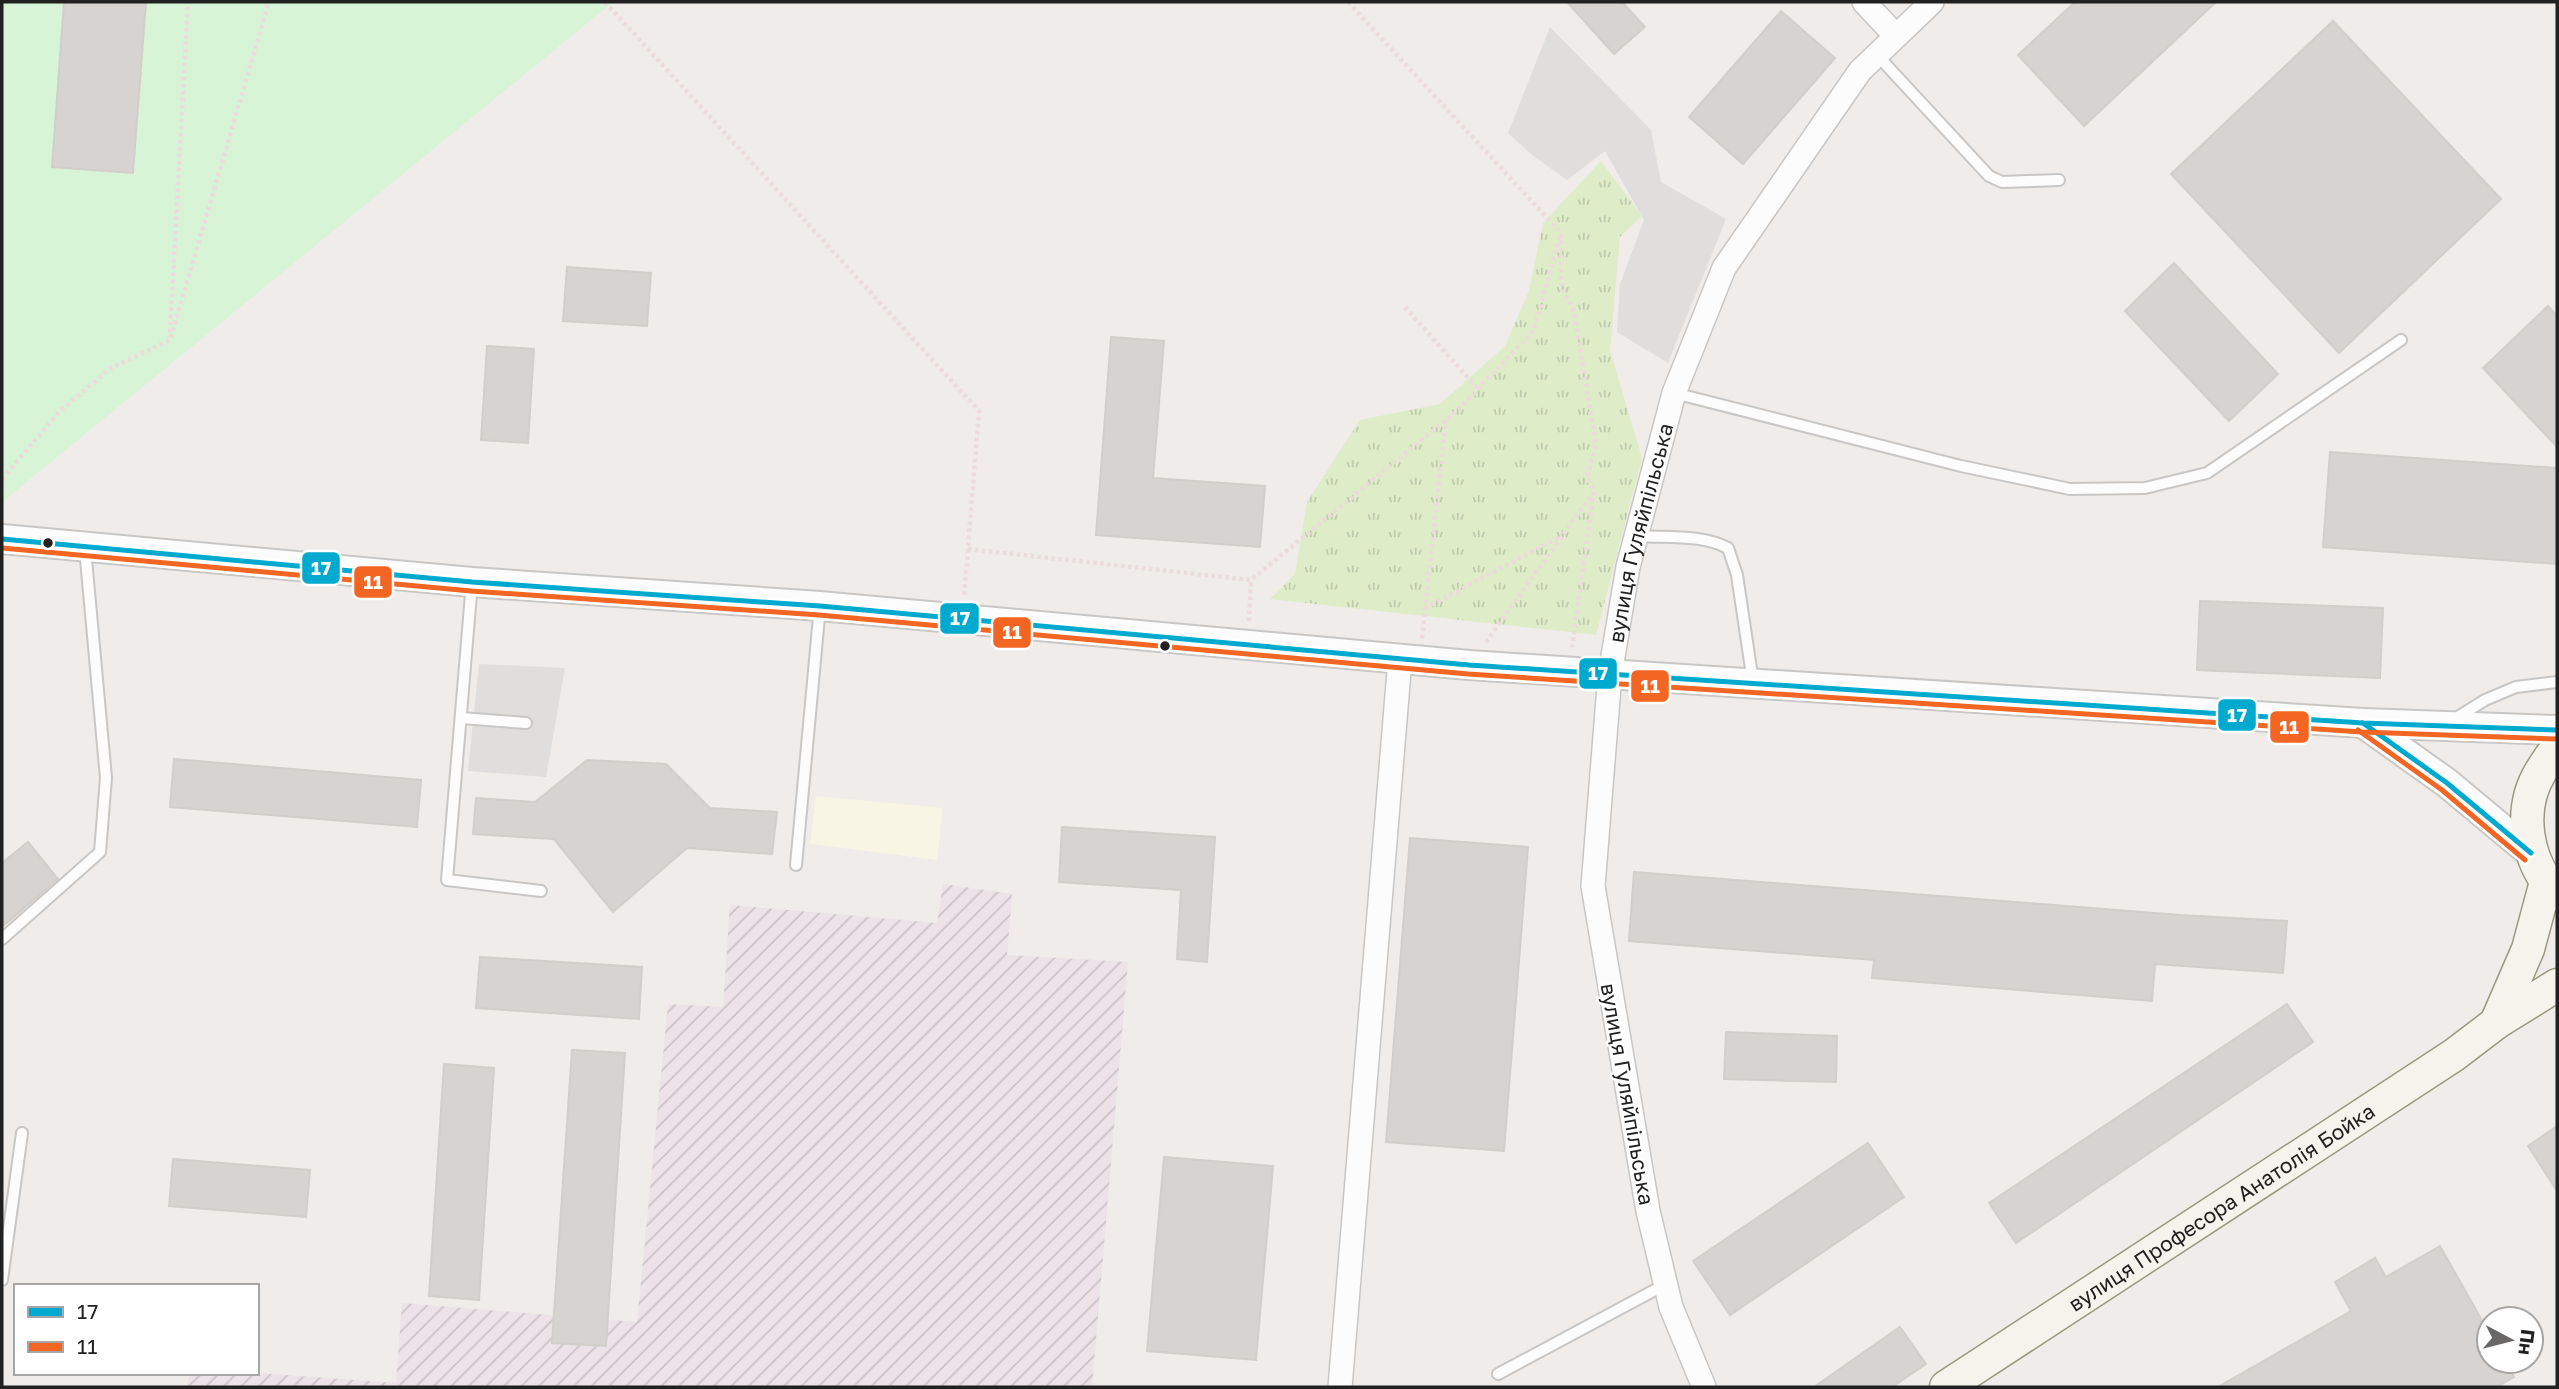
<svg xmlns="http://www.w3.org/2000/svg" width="2559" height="1389" font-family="'Golos Text',sans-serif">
	<defs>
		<pattern id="industrial-furrows" width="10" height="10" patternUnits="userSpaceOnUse" patternTransform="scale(1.75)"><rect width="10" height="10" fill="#ece2e8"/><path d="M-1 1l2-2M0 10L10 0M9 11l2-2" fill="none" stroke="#cac2c7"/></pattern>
		<pattern id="grass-tufts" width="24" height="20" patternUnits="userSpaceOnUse" patternTransform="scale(1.75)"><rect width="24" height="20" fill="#deecc8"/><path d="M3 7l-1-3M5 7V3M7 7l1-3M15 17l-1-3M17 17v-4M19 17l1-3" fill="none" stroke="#becaac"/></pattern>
	</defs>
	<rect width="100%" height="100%" fill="#efece9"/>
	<path fill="url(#industrial-furrows)" d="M 943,884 L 1012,894 L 1007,955 L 1128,962 L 1092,1387 L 187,1387 L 189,1373 L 257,1373 L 396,1383 L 402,1303 L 637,1322 L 668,1004 L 723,1007 L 730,905 L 937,923 Z"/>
	<path fill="#f8f5e5" d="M 816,796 L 943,808 L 937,860 L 810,844 Z"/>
	<path fill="url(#grass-tufts)" d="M 1601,161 L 1642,216 L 1620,237 L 1610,350 L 1642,458 L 1596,635 L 1270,599 L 1295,574 L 1307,502 L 1360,420 L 1440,404 L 1505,346 L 1529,291 L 1543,223 Z"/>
	<path fill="#d8f4d6" d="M 2,2 L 613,2 L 2,502 Z"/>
	<g fill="#dfdedd">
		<path d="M 1550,27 L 1651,130 L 1661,182 L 1726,219 L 1668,363 L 1617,332 L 1620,284 L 1644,220 L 1605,151 L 1567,180 L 1532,155 L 1508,133 Z"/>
		<path d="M 479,664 L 565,668 L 546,777 L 468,771 Z"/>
	</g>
	<g fill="#d6d3d0" stroke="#d2ceca" stroke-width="2">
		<path d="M 64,2 L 146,2 L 133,173 L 52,167 Z"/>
		<path d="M 1567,2 L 1622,2 L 1645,27 L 1614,54 Z"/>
		<path d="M 2075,2 L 2216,2 L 2084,126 L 2018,55 Z"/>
		<path d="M 1781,11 L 1835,58 L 1743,164 L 1689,117 Z"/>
		<path d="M 2333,21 L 2501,199 L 2339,353 L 2171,174 Z"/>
		<path d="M 2174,263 L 2278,374 L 2229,421 L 2125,311 Z"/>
		<path d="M 567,267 L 651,273 L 647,326 L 563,321 Z"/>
		<path d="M 2548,306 L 2557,316 L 2557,447 L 2483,368 Z"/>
		<path d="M 1111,337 L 1164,341 L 1153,478 L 1265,486 L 1260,547 L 1096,535 Z"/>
		<path d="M 487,346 L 534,349 L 528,443 L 481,440 Z"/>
		<path d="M 2330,452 L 2557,468 L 2557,564 L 2323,547 Z"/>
		<path d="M 2200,601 L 2383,608 L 2380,678 L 2197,670 Z"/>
		<path d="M 174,759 L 421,780 L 417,827 L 170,807 Z"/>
		<path d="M 587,760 L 666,764 L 710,808 L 777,812 L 772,854 L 687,848 L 613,912 L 554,839 L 473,834 L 476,798 L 535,802 Z"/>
		<path d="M 1062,827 L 1215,837 L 1207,962 L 1177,959 L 1181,890 L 1059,882 Z"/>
		<path d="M 1410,838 L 1528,847 L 1504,1151 L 1386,1142 Z"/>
		<path d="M 28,842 L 58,879 L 2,927 L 2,863 Z"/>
		<path d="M 1634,872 L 2180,915 L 2287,921 L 2283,973 L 2155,964 L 2152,1001 L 1872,978 L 1874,960 L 1629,941 Z"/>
		<path d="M 480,957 L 642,967 L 639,1019 L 476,1008 Z"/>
		<path d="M 2287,1004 L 2313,1042 L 2016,1243 L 1989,1203 Z"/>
		<path d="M 1726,1032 L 1837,1036 L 1836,1082 L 1724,1079 Z"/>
		<path d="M 572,1050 L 625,1053 L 606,1346 L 552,1343 Z"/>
		<path d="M 444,1064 L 494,1068 L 479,1300 L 429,1296 Z"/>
		<path d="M 2557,1126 L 2557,1191 L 2528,1146 Z"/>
		<path d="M 1868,1143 L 1904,1197 L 1730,1315 L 1693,1261 Z"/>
		<path d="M 1164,1157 L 1273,1166 L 1256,1360 L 1147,1351 Z"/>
		<path d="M 173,1159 L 310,1170 L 306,1217 L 169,1206 Z"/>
		<path d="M 2440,1246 L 2489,1333 L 2489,1361 L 2505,1361 L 2514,1377 L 2497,1387 L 2218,1387 L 2351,1311 L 2335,1282 L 2375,1258 L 2386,1277 Z"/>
		<path d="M 1900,1327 L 1926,1364 L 1892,1387 L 1814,1387 Z"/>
	</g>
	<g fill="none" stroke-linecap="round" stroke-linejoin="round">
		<g stroke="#c8c7c5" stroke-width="14">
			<g id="service">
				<path d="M 1877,55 L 1989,176 L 2002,182 L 2059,180"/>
				<path d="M 1674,393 L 1961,466 L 2070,489 L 2145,488 L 2207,473 L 2401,340"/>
				<path d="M 1638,536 C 1666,538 1702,534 1728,548 L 1737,575 L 1753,682"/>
				<path d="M 472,582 L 447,880 L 541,891"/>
				<path d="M 461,718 L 526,723"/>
				<path d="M 2453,720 L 2485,700 L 2516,687 L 2557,682"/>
				<path d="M 796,865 L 820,606"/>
				<path d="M 2,939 L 100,852 L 106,778 L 85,548"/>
				<path d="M 2,1280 L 22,1133"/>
				<path d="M 1498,1374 L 1666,1284"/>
			</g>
		</g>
		<g stroke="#c8c7c5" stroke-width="26">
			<g id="minor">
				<path d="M 1864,2 L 1896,36"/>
				<path d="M 1340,1387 L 1400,659"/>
				<path id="s1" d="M 1704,1387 L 1671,1307 L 1648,1211 L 1593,886 L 1610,674 L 1628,567 L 1674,393 L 1724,268 L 1860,71 L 1932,2"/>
			</g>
		</g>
		<g stroke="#c8c7c5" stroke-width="32">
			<g id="tertiary">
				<path d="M 2,539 L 472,582 L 820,606 L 1469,665 L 2363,723 L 2557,730"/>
				<path d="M 2363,723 L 2447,783 L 2531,853"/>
			</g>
		</g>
		<g stroke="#999980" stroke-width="35">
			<g id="secondary">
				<path d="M 2557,749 C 2550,755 2546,764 2541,771 C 2517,810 2526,862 2557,894"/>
				<path d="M 2496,1023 L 2528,949 L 2546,882"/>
				<path id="s2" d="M 1946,1387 L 2454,1055 L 2496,1023 L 2557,985"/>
			</g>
		</g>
		<g stroke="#ecdbdb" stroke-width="4.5" stroke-dasharray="3.5 3.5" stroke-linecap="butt">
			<path d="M 605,2 L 979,411 L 964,597"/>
			<path d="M 1348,2 L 1561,233 L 1561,286 L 1574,311 L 1596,446 L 1587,477 L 1594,492 L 1572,647"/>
			<path d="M 1405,307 L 1478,389"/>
			<path d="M 170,332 L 188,2"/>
			<path d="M 2,479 L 60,411 L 111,368 L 170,340 L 269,2"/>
			<path d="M 968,549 L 1251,580 L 1457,411 L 1534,330 L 1561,233"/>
			<path d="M 1425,608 L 1562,536"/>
			<path d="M 1249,621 L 1251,580"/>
			<path d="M 1422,638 L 1446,420"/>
			<path d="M 1486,642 L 1593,493"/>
		</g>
		<use href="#service" stroke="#fdfcfc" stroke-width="10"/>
		<use href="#minor" stroke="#fdfcfc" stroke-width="23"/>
		<use href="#tertiary" stroke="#fdfcfc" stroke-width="28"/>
		<use href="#secondary" stroke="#f4f4ec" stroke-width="32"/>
		<g stroke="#fff" stroke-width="10">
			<g id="bus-1">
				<path d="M 2,539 L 472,582 L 820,606 L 1469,665 L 2363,723 L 2557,730"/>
				<path d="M 2363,723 L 2447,783 L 2531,853"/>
			</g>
		</g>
		<g stroke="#fff" stroke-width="10">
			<g id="bus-2">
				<path d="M 2,548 L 471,591 L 819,615 L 1468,674 L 2362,732 L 2557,739"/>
				<path d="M 2358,730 L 2442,790 L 2525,860"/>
			</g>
		</g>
		<use href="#bus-1" stroke="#00a9ce" stroke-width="5"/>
		<use href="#bus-2" stroke="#f26522" stroke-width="5"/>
	</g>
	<g fill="#212121" stroke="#fff" stroke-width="2.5">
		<circle cx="48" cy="543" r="6"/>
		<circle cx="1165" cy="646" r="6"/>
	</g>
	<g text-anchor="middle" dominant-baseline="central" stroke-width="5" stroke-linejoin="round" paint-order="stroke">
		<g font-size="21" fill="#212121" stroke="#fff">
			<text stroke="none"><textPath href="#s1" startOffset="872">вулиця Гуляйпільська</textPath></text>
			<text transform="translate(1628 1094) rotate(80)">вулиця Гуляйпільська</text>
			<text stroke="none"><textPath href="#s2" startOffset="329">вулиця Професора Анатолія Бойка</textPath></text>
		</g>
	</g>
	<g stroke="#fff" stroke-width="2.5">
		<rect x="301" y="551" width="40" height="34" rx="7" fill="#00a9ce"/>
		<rect x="353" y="565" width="40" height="34" rx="7" fill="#f26522"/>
		<rect x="939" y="602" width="41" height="33" rx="7" fill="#00a9ce"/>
		<rect x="992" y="616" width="40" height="33" rx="7" fill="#f26522"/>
		<rect x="1578" y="657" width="40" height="33" rx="7" fill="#00a9ce"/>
		<rect x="1630" y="669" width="40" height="34" rx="7" fill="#f26522"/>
		<rect x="2217" y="698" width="40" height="34" rx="7" fill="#00a9ce"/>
		<rect x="2269" y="710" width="41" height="34" rx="7" fill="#f26522"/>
	</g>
	<g font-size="19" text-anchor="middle" font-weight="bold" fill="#fff">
		<text x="321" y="575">17</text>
		<text x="373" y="589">11</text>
		<text x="960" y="625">17</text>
		<text x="1012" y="639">11</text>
		<text x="1598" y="680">17</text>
		<text x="1650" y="693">11</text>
		<text x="2237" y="722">17</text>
		<text x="2289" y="734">11</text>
	</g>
	<rect width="2559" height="1389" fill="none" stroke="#212121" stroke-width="7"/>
	<rect x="14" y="1284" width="245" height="91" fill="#ffffff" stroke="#a6a6a6" stroke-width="2"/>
	<rect x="28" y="1307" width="35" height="10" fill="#00a9ce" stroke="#a6a6a6" stroke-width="2"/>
	<text x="77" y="1319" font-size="21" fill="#212121">17</text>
	<rect x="28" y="1342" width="35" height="10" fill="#f26522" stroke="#a6a6a6" stroke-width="2"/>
	<text x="77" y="1354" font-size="21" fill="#212121">11</text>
	<g transform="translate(2510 1340) rotate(97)"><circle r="33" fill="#ffffff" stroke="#a6a6a6" stroke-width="2"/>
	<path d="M0-5L12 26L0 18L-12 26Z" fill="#696867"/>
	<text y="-10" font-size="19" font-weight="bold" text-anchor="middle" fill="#212121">Пн</text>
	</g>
</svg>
